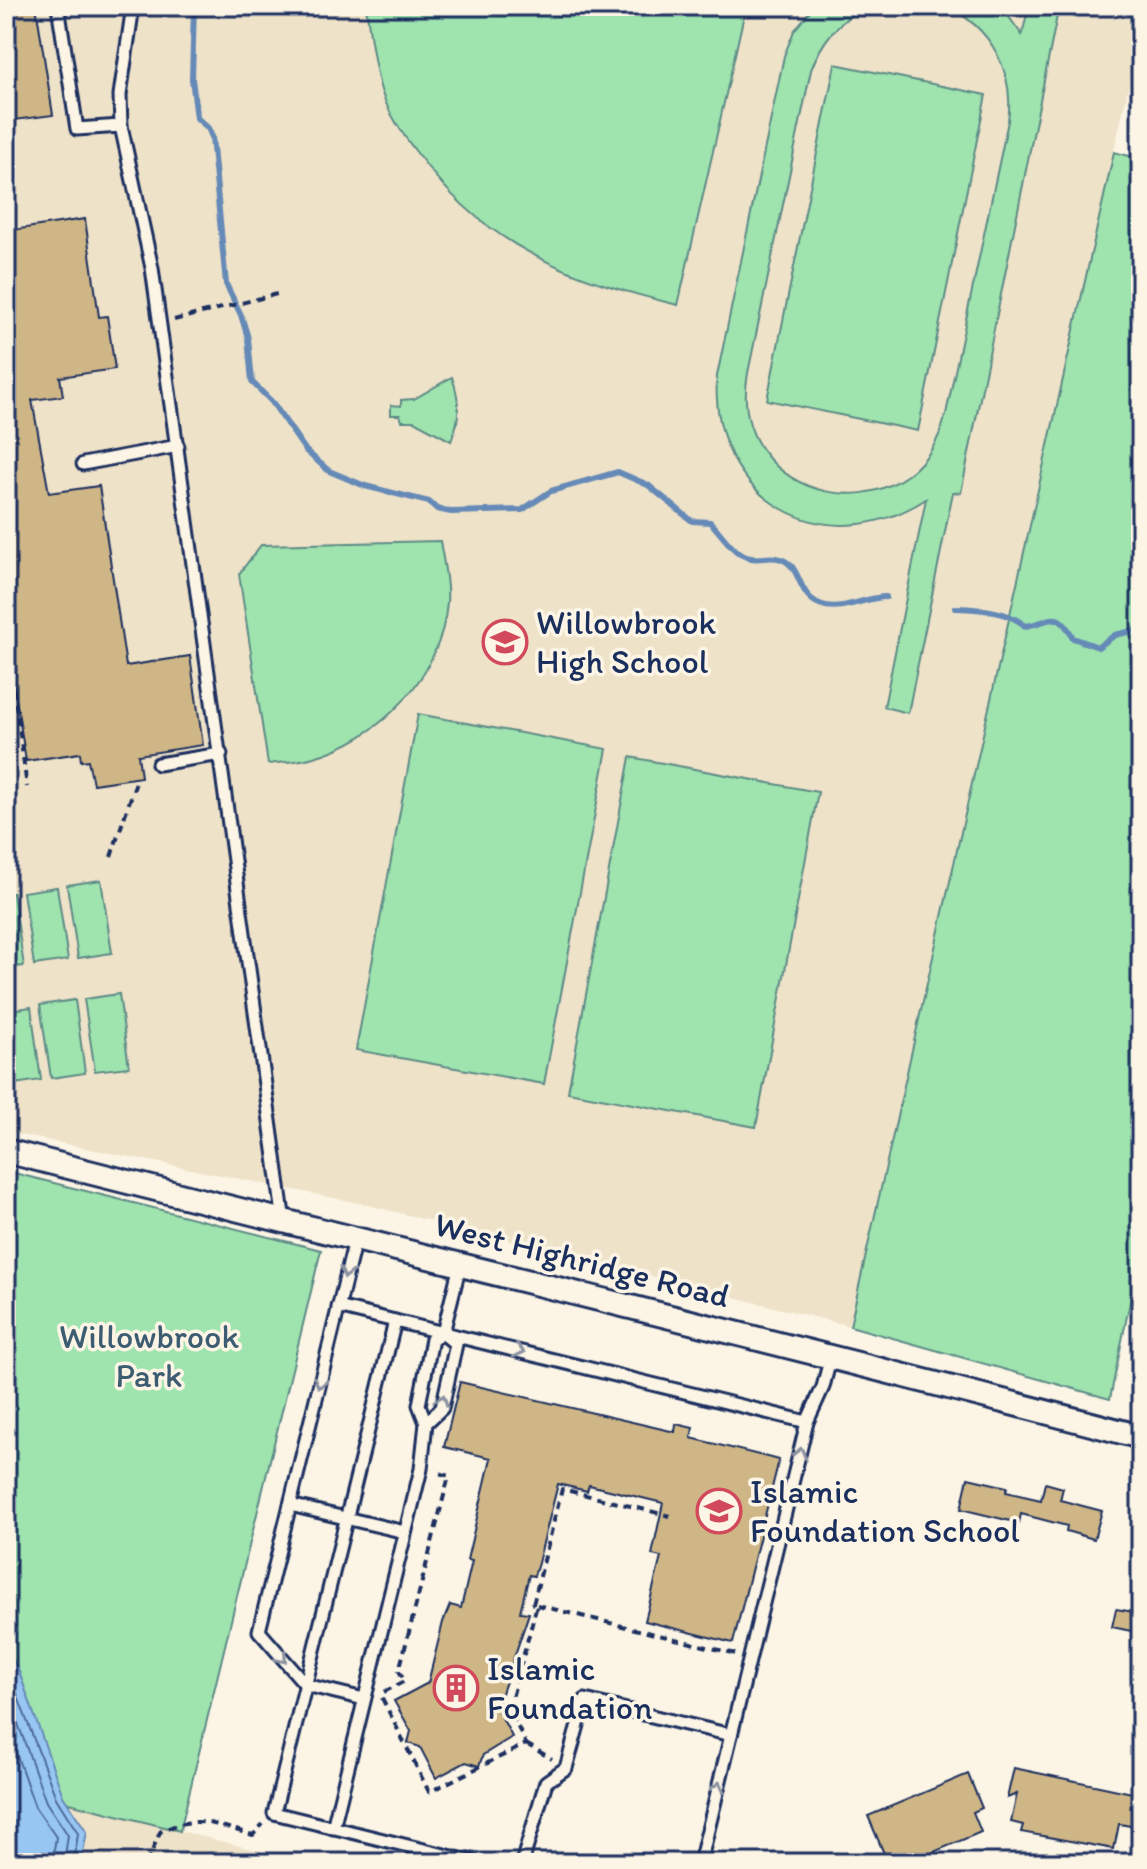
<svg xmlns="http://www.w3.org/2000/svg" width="1147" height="1869" font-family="Itim,sans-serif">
	<rect width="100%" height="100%" fill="#fcf5e5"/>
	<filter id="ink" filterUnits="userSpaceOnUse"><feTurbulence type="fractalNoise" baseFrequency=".0125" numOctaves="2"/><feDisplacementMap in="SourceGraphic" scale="16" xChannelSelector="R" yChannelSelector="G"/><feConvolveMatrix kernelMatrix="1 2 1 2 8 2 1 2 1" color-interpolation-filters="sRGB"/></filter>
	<g filter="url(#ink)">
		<g fill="#eee2c8">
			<path d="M 6,6 L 1141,6 L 1141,31 L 850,1326 L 364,1204 L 6,1132 Z"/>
			<path d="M 6,1787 L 307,1863 L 6,1863 Z"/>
		</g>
		<g fill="#9fe4af" stroke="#5d8a86" stroke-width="2">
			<path d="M 366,6 L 746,6 L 678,305 C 570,279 484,246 417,153 C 403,135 388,112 381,90 C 373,63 370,34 366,6 Z"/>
			<path d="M 814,6 L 868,6 C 840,18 821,42 811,70 L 748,373 C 724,503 914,545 946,414 L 1008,121 C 1015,72 991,26 945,6 L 1001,6 L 1022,35 L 1029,6 L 1059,6 L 961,493 L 953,492 L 908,713 L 884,707 L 926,499 C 824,565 709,498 717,376 L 784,56 L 794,31 Z"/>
			<path d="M 835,64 L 986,95 L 918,431 L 767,400 Z"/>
			<path d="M 1114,152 L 1141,159 L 1141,1248 L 1110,1399 L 850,1326 Z"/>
			<path d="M 452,377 C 460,400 461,418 451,441 L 414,421 L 402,421 L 400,415 L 391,415 L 391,405 L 401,406 L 401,400 L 414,399 Z"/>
			<path d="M 440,541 C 443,560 449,583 447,602 C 442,675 381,740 310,758 C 297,762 282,762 268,764 L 239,574 L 261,545 Z"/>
			<path d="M 418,714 L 607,749 L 544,1084 L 356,1050 Z"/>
			<path d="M 630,757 L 818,792 L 756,1127 L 568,1092 Z"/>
			<path d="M 101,880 L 112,953 L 78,958 L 67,885 Z"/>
			<path d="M 57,887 L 68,960 L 34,965 L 23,892 Z"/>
			<path d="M 13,893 L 24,966 L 6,968 L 6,894 Z"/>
			<path d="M 119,994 L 129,1067 L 95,1071 L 84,999 Z"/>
			<path d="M 75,1000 L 85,1073 L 51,1078 L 40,1005 Z"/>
			<path d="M 31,1007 L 41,1080 L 7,1085 L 6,1011 Z"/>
			<path d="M 6,1171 L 321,1250 L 180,1831 L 6,1787 Z"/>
		</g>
		<path fill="#98c6f3" stroke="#668ab7" stroke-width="2" d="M 6,1648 L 18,1669 L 63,1796 L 87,1832 L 81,1863 L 6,1863 Z"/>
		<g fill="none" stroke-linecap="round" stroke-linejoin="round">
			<g stroke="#4d6b9a" stroke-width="2">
				<path d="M 6,1665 L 56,1798 L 78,1833 L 74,1863"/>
				<path d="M 6,1690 L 46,1802 L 68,1835 L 64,1863"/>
				<path d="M 6,1725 L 35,1807 L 56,1837 L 52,1863"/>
			</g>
			<g stroke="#668ab7" stroke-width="6">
				<path d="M 194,6 L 192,79 L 197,118 L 208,128 L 212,137 L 226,284 L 241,315 L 248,338 L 252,382 L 272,402 L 306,451 L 329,471 L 365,486 L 429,502 L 437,509 L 451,512 L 522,510 L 551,491 L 618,472 L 648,485 L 692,521 L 710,522 C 722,533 734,556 751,558 C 761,560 771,555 781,559 C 804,567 795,599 826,606 C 844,610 867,597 886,597"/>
				<path d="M 955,608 C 978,609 1008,610 1025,626 C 1051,623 1057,606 1073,638 L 1098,647 L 1115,635 L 1141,629"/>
			</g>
		</g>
		<g fill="#cfb686" stroke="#1b2f5e" stroke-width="2">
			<path d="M 6,6 L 36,6 L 53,115 L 6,121 Z"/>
			<path d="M 85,219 L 99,317 L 107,316 L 115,369 L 60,377 L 63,396 L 32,400 L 49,493 L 99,486 L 126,666 L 190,656 L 203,745 L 138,755 L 141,777 L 93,784 L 88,760 L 81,761 L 80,753 L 26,761 L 10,661 L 6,662 L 6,231 Z"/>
			<path d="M 460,1382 L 675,1432 L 676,1424 L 693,1428 L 691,1438 L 779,1460 L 733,1643 L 645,1621 L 661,1557 L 652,1555 L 663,1503 L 589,1485 L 587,1491 L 558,1484 L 538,1563 L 534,1576 L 529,1575 L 520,1612 L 529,1613 L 497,1708 L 512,1737 L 483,1755 L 479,1766 L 466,1762 L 436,1778 L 420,1747 L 408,1743 L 411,1731 L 394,1701 L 428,1683 L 443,1622 L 450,1605 L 461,1608 L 472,1561 L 467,1560 L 491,1458 L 444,1447 Z"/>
			<path d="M 968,1478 L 1007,1487 L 1006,1492 L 1041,1500 L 1045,1483 L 1063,1488 L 1060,1500 L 1102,1511 L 1094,1539 L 1066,1531 L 1067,1526 L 1021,1514 L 1019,1523 L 961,1509 Z"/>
			<path d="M 1116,1609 L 1140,1613 L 1136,1632 L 1112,1627 Z"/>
			<path d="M 1014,1768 L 1137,1794 L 1131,1826 L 1119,1824 L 1114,1849 L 1021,1832 L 1023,1825 L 1011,1822 L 1017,1794 L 1007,1798 Z"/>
			<path d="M 968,1774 L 982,1808 L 973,1812 L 981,1832 L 908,1863 L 888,1863 L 868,1816 Z"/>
		</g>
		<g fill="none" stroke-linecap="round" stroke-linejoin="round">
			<g stroke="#1b2f5e" stroke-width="17">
				<g id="service">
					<path d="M 58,6 L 77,129 L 121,126"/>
					<path d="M 133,6 L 120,95 L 121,126 L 152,268 L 284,1222"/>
					<path d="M 83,464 L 178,446"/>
					<path d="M 158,764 L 221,754"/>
					<path d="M 355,1240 L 259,1631 L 306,1685 L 364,1699"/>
					<path d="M 338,1307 L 395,1321"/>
					<path d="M 426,1423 L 419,1405 L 432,1339 L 443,1333 L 460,1265"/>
					<path d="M 290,1505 L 405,1532"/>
					<path d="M 333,1828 L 421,1469 L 426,1423 L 442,1408 L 456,1344 L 446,1336"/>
					<path d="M 477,1863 L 274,1813 L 395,1321 L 807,1422"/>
					<path d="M 522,1863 L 546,1782 L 566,1768 L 585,1700 L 731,1735"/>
					<path d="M 700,1863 L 807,1422 L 823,1387 L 831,1356"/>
				</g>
			</g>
			<g stroke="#1b2f5e" stroke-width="28">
				<path id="minor" d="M 6,1151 C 384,1248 764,1337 1141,1437"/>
			</g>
			<g stroke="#1b2f5e" stroke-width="4" stroke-dasharray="8 6" stroke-linecap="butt">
				<path d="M 174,320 L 277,294"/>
				<path d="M 10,661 L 27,787"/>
				<path d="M 111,857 L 137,779"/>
				<path d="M 537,1605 L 736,1654"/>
				<path d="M 384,1692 L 405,1681 L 399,1671 L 449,1476 L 435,1472"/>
				<path d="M 382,1698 L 429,1792 L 526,1744 L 509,1709 L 537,1605 L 533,1604 L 562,1489 L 670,1516"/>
				<path d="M 526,1744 L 552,1759"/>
				<path d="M 147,1863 L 160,1832 C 197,1813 215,1825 253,1835 L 263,1824"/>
			</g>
			<use href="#service" stroke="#fcf5e5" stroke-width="11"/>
			<use href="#minor" stroke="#fcf5e5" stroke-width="22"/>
		</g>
		<defs><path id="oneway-chevron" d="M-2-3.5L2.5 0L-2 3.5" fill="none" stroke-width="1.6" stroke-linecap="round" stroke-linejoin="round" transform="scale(2)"/></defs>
		<g stroke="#8c92a2">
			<use href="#oneway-chevron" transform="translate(346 1273) rotate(104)"/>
			<use href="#oneway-chevron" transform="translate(519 1351) rotate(14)"/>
			<use href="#oneway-chevron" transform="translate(320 1383) rotate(104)"/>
			<use href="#oneway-chevron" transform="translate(442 1400) rotate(-70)"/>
			<use href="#oneway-chevron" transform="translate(800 1453) rotate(-76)"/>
			<use href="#oneway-chevron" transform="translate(282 1658) rotate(49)"/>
			<use href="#oneway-chevron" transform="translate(718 1787) rotate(-76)"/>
		</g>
	</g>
	<defs>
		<g id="school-ring" transform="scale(2.3)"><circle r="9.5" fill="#fcf5e5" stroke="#d1495b" stroke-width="1.5"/><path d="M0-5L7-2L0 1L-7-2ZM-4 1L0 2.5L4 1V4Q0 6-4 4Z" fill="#d1495b"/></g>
		<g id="building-ring" transform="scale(2.3)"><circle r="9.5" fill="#fcf5e5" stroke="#d1495b" stroke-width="1.5"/><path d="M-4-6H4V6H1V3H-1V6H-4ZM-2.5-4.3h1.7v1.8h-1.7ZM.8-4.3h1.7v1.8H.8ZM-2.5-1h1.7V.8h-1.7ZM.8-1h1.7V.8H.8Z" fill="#d1495b"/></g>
	</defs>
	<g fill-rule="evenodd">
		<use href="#school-ring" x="505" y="642"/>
		<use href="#school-ring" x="719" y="1511"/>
		<use href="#building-ring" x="456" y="1688"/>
	</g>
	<g text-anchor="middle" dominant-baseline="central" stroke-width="7" stroke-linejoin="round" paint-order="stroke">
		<g font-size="34" fill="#1b2f5e" stroke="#fcf5e5" text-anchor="start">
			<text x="536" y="622">Willowbrook<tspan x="536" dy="39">High School</tspan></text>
			<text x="750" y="1491">Islamic<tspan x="750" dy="39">Foundation School</tspan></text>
			<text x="487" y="1668">Islamic<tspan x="487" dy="39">Foundation</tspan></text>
		</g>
		<g font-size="34" fill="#1b2f5e" stroke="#fcf5e5">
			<text transform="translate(582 1260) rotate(14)">West Highridge Road</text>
		</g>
		<g font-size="34" fill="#3c5c72" stroke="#fcf5e5">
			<text x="149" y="1336">Willowbrook<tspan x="149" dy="39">Park</tspan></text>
		</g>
	</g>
	<rect width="1147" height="1869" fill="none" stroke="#fcf5e5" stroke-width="32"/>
	<rect x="16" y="16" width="1115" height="1837" fill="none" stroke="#1b2f5e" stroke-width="3" filter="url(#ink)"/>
</svg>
